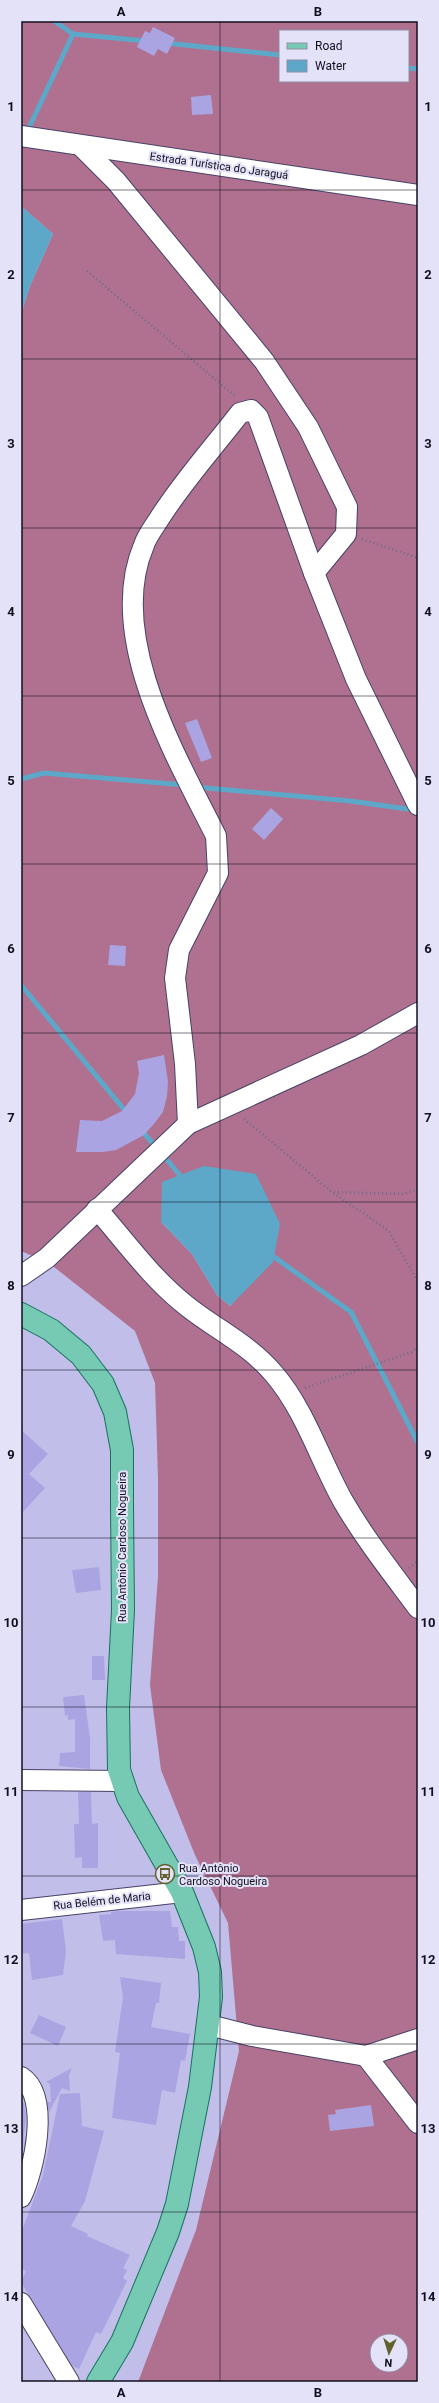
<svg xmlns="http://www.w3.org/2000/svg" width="439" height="2403" font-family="Roboto,sans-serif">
	<rect width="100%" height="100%" fill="#c2beea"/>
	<path fill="#af718f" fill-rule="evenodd" d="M 21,21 L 418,21 L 418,2382 L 138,2382 L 196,2230 L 239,2051 L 228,1923 L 195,1855 L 161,1770 L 150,1685 L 158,1576 L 158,1478 L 155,1383 L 135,1331 L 49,1263 L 21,1251 L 21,314 L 30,286 L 53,234 L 21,206 ZM 280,31 L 408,31 L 408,81 L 280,81 ZM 161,1222 L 246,1288 L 230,1306 L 217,1295 L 192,1254 ZM 377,2341 L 401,2341 L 401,2365 L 377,2365 Z"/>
	<g fill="#5da7c8">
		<path d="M 21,206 L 53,234 L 30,286 L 21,314 Z"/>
		<path d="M 204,1166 L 256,1174 L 280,1224 L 273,1262 L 230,1306 L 217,1295 L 192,1254 L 161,1222 L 162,1182 Z"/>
	</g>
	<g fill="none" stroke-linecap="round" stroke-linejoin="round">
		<g stroke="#5da7c8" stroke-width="5">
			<path d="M 73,34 L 146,41"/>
			<path d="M 166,43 L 280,55"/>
			<path d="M 408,68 L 418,69"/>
			<path d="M 27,132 L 73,34 L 54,21"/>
			<path d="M 21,779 L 44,773 L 184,785"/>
			<path d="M 196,787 L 350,801 L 415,810"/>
			<path d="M 21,985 L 127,1113"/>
			<path d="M 141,1130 L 157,1148"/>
			<path d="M 162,1154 L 184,1180"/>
			<path d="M 270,1254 L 351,1312 L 418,1443"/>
		</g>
	</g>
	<g fill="#aba4e2">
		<path d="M 153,27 L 175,38 L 167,54 L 158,49 L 154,56 L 137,47 L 145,31 L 150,33 Z"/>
		<path d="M 211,95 L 213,114 L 192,115 L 191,97 Z"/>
		<path d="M 197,719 L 212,758 L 201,762 L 185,723 Z"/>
		<path d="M 271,808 L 283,819 L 264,840 L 252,829 Z"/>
		<path d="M 110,945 L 126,946 L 125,966 L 108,965 Z"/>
		<path d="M 164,1055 L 168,1082 L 167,1096 L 163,1112 L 153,1125 L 144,1135 L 116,1150 L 103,1152 L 76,1152 L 80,1120 L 102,1121 L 122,1111 L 135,1094 L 139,1073 L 137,1061 Z"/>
		<path d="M 21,1430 L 48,1454 L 29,1474 L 45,1488 L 21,1514 Z"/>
		<path d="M 99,1567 L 101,1590 L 76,1593 L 72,1570 Z"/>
		<path d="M 92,1656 L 104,1656 L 105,1680 L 92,1680 Z"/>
		<path d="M 84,1695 L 90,1738 L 90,1769 L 59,1766 L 60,1753 L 75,1752 L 75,1719 L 68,1720 L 68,1715 L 65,1716 L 63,1697 Z"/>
		<path d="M 78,1792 L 91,1792 L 92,1824 L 98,1823 L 98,1868 L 82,1868 L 82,1857 L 75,1858 L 74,1824 L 79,1824 Z"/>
		<path d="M 117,1911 L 170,1911 L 172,1927 L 178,1927 L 179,1941 L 185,1941 L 185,1959 L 116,1954 L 115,1940 L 103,1941 L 99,1915 L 111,1914 L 111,1912 Z"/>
		<path d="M 62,1919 L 66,1951 L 63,1975 L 32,1980 L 29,1953 L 21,1954 L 21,1924 Z"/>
		<path d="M 120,1977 L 161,1983 L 159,2003 L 156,2003 L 151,2027 L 190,2034 L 185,2061 L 181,2060 L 175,2093 L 162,2090 L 156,2125 L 112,2118 L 120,2053 L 115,2052 L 123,1997 Z"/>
		<path d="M 39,2015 L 66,2027 L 58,2046 L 30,2033 Z"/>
		<path d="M 72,2068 L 69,2075 L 70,2091 L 62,2088 L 49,2112 L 47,2102 L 51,2102 L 50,2084 L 46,2082 Z"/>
		<path d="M 80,2093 L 82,2126 L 104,2131 L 85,2201 L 71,2226 L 88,2234 L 87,2236 L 130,2255 L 123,2268 L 127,2270 L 123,2278 L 127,2281 L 101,2334 L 96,2332 L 79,2369 L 72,2366 L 21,2282 L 26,2271 L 21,2269 L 21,2233 L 43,2175 L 60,2094 Z"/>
		<path d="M 21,2103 L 24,2103 L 26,2117 L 21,2161 Z"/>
		<path d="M 371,2105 L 374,2126 L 330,2131 L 328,2115 L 336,2114 L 335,2110 Z"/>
	</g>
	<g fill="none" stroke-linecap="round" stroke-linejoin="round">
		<g stroke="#474267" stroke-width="22">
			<g id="minor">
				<path d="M 21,136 L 418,195"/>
				<path d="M 80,145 L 116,181 L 264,361 L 308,427 L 347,507 L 346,534 L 314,573"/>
				<path d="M 188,1124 L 185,1064 L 175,978 L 179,950 L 218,873 L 216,836 C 176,756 105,636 144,545 C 147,536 154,527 159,519 C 183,481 213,448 240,413 L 251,410 L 258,417 L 314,573 L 356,679 L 418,805"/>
				<path d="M 97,1209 C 125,1241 150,1276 183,1303 C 213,1328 248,1343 274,1374 C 305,1410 320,1460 343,1501 C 365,1539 392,1573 418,1608"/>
				<path d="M 21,1276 L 47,1258 L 188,1124 L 361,1045 L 418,1013"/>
				<path d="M 21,1780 L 121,1781"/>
				<path d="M 21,1910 L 182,1892"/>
				<path d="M 209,2025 L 252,2036 L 366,2056 L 418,2039"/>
				<path d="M 366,2056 L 418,2123"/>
				<path d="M 21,2077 C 51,2096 34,2171 21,2197"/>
				<path d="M 21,2303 L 69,2382"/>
			</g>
		</g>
		<g stroke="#17725f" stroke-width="24">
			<path id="major" d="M 21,1314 L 51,1330 L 81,1355 L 103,1384 L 115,1412 L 122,1450 L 122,1506 L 123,1610 L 118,1708 L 119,1770 L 128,1797 L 182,1892 L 204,1947 L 210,1972 L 211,1997 L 200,2087 L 177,2204 L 168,2232 L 122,2342 L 98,2382"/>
		</g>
		<g stroke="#6f6c8a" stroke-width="2.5" stroke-dasharray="1 3" stroke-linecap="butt">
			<path d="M 87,271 L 235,396"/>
			<path d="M 362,539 L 418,558"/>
			<path d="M 244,1119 L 332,1192 L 389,1231 L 418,1282"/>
			<path d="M 334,1192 L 404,1194 L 418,1189"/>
			<path d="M 305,1388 L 412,1352 L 418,1346"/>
			<path d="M 409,1568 L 418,1561"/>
		</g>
		<use href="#minor" stroke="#fff" stroke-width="20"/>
		<use href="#major" stroke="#76cab4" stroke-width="22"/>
	</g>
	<path fill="none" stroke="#110f1e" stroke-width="1" stroke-opacity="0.55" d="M 220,21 L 220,2382M 21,190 L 418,190M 21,359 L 418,359M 21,528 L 418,528M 21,696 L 418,696M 21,864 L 418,864M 21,1033 L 418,1033M 21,1202 L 418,1202M 21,1370 L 418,1370M 21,1538 L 418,1538M 21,1707 L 418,1707M 21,1876 L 418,1876M 21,2044 L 418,2044M 21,2212 L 418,2212"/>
	<defs>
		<g id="bus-ring" transform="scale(1)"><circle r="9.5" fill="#e4e2f9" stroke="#61612e" stroke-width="1.5"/><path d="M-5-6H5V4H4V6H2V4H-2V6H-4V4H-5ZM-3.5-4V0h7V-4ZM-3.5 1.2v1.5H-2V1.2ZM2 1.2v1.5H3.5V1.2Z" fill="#61612e"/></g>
	</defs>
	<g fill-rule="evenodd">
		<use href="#bus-ring" x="165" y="1874"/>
	</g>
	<g text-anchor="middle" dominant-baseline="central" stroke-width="4" stroke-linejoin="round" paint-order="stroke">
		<g font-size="11" fill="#110f1e" stroke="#e4e2f9">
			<text transform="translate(219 166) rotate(8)">Estrada Turística do Jaraguá</text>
			<text transform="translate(122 1547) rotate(-90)">Rua Antônio Cardoso Nogueira</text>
			<text transform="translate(102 1901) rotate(-6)">Rua Belém de Maria</text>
		</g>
		<g font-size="11" fill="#110f1e" stroke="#e4e2f9" text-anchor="start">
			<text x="179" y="1868">Rua Antônio<tspan x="179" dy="13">Cardoso Nogueira</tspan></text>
		</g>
	</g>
	<rect width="439" height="2403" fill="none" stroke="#e4e2f9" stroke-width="44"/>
	<rect x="279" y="30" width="130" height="52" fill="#e4e2f9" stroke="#908ea1"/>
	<rect x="287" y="43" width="20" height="6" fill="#76cab4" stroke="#908ea1"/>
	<text x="315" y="50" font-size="12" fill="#110f1e">Road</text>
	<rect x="287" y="60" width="20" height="12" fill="#5da7c8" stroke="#908ea1"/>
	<text x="315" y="70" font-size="12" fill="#110f1e">Water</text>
	<g transform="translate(389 2353) rotate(184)"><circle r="19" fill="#e4e2f9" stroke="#908ea1"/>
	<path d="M0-3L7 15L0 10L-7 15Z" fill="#61612e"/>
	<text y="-6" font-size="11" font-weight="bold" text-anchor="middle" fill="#110f1e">N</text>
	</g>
	<rect x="22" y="22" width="395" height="2359" fill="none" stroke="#110f1e" stroke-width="1.5"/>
	<g font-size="13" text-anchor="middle" font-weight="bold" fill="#110f1e">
		<text x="121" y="16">A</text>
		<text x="318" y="16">B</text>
		<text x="11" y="111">1</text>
		<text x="428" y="111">1</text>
		<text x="11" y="279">2</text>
		<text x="428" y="279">2</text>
		<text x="11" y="448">3</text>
		<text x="428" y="448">3</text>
		<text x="11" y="616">4</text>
		<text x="428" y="616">4</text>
		<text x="11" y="785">5</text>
		<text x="428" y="785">5</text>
		<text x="11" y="953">6</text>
		<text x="428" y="953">6</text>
		<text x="11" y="1122">7</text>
		<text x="428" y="1122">7</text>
		<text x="11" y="1290">8</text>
		<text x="428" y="1290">8</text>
		<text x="11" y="1459">9</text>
		<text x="428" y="1459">9</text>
		<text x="11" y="1627">10</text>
		<text x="428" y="1627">10</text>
		<text x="11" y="1796">11</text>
		<text x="428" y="1796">11</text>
		<text x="11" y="1964">12</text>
		<text x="428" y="1964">12</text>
		<text x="11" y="2133">13</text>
		<text x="428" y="2133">13</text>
		<text x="11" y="2301">14</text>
		<text x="428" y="2301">14</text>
		<text x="121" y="2397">A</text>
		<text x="318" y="2397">B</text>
	</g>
</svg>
